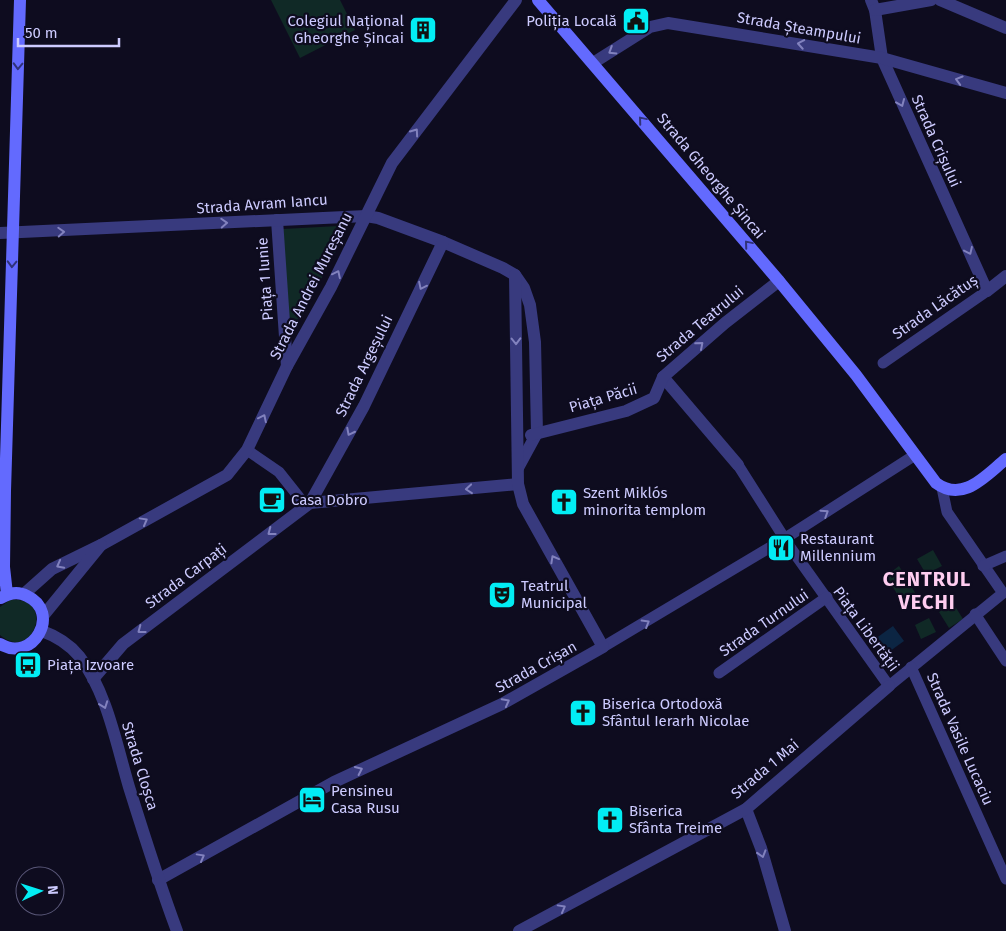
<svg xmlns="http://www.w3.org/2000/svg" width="1006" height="931" font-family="'Fira Sans',sans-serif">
	<rect width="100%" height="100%" fill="#0e0c1f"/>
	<g fill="#102926">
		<path d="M 271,0 L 340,0 L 355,30 L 300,58 Z"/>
		<path d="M 338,226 L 346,232 L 300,319 L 294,320 L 288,316 L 283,229 Z"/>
		<path d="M 933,550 L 942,566 L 926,574 L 917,559 Z"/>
		<path d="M 899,566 L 917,596 L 904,605 L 886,576 Z"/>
		<path d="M 10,600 C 57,596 33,664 0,635 L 0,607 Z"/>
		<path d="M 953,603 L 963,619 L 949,628 L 939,612 Z"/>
		<path d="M 929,618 L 936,632 L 921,639 L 915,625 Z"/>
	</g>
	<path fill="#0c2543" d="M 893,626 L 904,641 L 886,654 L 875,639 Z"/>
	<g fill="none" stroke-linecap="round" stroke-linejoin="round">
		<g stroke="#383a7e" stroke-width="11">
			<path d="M 883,363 L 987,291"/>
			<path d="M 247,450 L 279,472 L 306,506"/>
			<path d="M 738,465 L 790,547 L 889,686 L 1003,593 L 947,512 L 942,488"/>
			<path d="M 983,566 L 1006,556"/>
			<path d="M 975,614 L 1006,661"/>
			<path d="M 603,647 L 784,539 L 915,455"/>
			<path d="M 911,667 L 1006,879"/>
			<path d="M 719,673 L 827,597"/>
		</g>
		<g stroke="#383a7e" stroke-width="12">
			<path d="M 871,0 L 875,10 L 882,58 L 987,291 L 1006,276"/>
			<path d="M 940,0 L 1006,28"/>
			<path d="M 875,10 L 931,0"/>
			<path d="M 593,63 L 650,27 L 668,23 L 882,58 L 1006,93"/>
			<path d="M 277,220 L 287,366"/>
			<path d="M 0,233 L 366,216 L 378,218 L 443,242 L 503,268 L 515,275 L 524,288 L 530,305 L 535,342 L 537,433 L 518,468"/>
			<path d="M 663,377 L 738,465"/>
			<path d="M 531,435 L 626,411 L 654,398 L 663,377 L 725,323 L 779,281"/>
			<path d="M 310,503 L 364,406 L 443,242"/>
			<path d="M 93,679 L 123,644 L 310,503 L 518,484"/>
			<path d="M 746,809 L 761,848 L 785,931"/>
			<path d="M 158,880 L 334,782 L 502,704 L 603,647 L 523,504 L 518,484 L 515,275"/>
			<path d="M 519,931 L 746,809 L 889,686"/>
		</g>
		<g stroke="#383a7e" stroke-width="12">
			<path d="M 24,594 L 52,569 L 101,545 L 227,475 L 247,450 L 287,366 L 331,287 L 392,163 L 516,0"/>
			<path d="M 43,616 L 101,545"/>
			<path d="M 42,631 C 56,636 69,644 79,656 C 107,692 116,743 129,787 C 144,835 159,883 177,931"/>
		</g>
		<g stroke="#636afe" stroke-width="12">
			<path d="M 538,0 L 779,281 L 856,375 L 936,483 C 963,503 985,476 1006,459"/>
			<path d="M 7,594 L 4,567 L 5,491 L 20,0"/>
			<path d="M 0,644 C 33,664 62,612 27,596 C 18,591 9,593 1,598"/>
		</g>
	</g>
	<defs><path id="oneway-chevron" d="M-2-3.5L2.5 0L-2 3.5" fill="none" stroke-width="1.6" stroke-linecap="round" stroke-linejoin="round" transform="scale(1.25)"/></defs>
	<g stroke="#8282be">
		<use href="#oneway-chevron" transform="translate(801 44) rotate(-170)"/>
		<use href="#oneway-chevron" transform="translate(612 51) rotate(148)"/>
		<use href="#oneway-chevron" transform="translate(959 80) rotate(-164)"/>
		<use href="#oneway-chevron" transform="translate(901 103) rotate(67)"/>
		<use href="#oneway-chevron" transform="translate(415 132) rotate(-55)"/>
		<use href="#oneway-chevron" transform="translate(224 223) rotate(-3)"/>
		<use href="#oneway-chevron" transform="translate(61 232) rotate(-3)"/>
		<use href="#oneway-chevron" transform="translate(969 251) rotate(65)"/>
		<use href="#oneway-chevron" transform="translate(337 274) rotate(-64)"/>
		<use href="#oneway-chevron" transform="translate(422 286) rotate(116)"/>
		<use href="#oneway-chevron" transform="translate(516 341) rotate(89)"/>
		<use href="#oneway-chevron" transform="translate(700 345) rotate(-41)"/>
		<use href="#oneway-chevron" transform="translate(263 418) rotate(-64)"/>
		<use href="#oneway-chevron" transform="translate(350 432) rotate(117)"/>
		<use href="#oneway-chevron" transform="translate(469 489) rotate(175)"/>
		<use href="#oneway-chevron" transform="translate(825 513) rotate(-33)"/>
		<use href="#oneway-chevron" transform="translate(144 521) rotate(-29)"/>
		<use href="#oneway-chevron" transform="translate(271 532) rotate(143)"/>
		<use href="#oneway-chevron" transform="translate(554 559) rotate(-119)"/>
		<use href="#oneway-chevron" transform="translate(60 565) rotate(152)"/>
		<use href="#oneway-chevron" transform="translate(646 623) rotate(-31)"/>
		<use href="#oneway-chevron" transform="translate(141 630) rotate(143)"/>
		<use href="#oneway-chevron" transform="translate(506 702) rotate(-28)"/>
		<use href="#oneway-chevron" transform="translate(104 705) rotate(70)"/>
		<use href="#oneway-chevron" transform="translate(359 770) rotate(-25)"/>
		<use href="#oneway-chevron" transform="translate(762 854) rotate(73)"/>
		<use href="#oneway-chevron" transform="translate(201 857) rotate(-29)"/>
		<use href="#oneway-chevron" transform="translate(562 908) rotate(-29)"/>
	</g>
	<g stroke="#303278">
		<use href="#oneway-chevron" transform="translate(18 66) rotate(92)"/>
		<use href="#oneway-chevron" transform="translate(642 120) rotate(-130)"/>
		<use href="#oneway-chevron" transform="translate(748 244) rotate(-130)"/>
		<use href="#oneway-chevron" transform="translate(12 264) rotate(92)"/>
	</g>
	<defs>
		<g id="civic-square" transform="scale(1.4375)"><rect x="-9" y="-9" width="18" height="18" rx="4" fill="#02edf4" stroke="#0e0c1f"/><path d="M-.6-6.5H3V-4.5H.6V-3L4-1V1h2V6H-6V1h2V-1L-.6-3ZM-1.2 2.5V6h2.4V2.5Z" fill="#111"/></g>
		<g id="building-square" transform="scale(1.4375)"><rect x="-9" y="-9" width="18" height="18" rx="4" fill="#02edf4" stroke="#0e0c1f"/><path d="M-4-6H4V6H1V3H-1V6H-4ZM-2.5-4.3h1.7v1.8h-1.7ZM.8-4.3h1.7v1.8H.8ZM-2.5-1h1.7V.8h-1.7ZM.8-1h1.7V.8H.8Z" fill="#111"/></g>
		<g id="cafe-square" transform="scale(1.4375)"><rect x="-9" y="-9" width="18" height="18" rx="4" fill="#02edf4" stroke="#0e0c1f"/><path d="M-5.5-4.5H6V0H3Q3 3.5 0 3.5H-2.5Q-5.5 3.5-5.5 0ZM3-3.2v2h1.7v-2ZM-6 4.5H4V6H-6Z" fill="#111"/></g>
		<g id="church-square" transform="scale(1.4375)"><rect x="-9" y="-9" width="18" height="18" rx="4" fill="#02edf4" stroke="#0e0c1f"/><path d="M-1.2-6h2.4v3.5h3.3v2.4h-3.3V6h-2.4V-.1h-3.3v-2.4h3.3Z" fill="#111"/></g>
		<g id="restaurant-square" transform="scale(1.4375)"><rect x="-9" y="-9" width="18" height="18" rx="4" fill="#02edf4" stroke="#0e0c1f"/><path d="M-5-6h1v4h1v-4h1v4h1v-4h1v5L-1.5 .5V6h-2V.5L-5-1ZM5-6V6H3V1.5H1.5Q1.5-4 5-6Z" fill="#111"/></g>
		<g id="theatre-square" transform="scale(1.4375)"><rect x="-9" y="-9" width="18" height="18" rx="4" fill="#02edf4" stroke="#0e0c1f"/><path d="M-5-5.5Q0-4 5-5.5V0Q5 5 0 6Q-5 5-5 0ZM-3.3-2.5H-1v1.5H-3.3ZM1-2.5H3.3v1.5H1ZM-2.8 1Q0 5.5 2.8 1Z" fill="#111"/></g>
		<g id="bus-square" transform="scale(1.4375)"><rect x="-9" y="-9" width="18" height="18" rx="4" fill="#02edf4" stroke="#0e0c1f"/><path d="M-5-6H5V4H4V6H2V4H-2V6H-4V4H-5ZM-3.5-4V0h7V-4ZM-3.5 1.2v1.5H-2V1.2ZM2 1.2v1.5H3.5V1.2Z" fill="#111"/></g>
		<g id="hotel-square" transform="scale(1.4375)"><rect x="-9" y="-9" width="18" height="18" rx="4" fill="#02edf4" stroke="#0e0c1f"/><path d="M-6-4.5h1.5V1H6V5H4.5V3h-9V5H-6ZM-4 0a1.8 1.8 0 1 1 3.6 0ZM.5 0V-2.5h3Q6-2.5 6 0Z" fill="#111"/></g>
	</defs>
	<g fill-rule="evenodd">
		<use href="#civic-square" x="636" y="21"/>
		<use href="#building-square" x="423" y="30"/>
		<use href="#cafe-square" x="272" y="500"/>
		<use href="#church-square" x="564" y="502"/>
		<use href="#restaurant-square" x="781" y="548"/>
		<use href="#theatre-square" x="502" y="595"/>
		<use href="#bus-square" x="28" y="665"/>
		<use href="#church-square" x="583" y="713"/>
		<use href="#hotel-square" x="312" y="800"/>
		<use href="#church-square" x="610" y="820"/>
	</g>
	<g text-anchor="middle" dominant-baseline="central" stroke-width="4.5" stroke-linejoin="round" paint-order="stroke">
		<g font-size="15" fill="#cdcbff" stroke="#0e0c1f" text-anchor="start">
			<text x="404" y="21" text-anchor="end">Colegiul Național<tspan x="404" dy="17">Gheorghe Șincai</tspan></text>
			<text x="617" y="21" text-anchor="end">Poliția Locală</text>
			<text x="583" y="493">Szent Miklós<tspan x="583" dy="17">minorita templom</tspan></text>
			<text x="291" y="500">Casa Dobro</text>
			<text x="800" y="539">Restaurant<tspan x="800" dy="17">Millennium</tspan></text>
			<text x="521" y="586">Teatrul<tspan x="521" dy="17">Municipal</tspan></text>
			<text x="47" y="665">Piața Izvoare</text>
			<text x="602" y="704">Biserica Ortodoxă<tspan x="602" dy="17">Sfântul Ierarh Nicolae</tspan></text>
			<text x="331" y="791">Pensineu<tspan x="331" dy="17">Casa Rusu</tspan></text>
			<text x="629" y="811">Biserica<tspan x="629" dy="17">Sfânta Treime</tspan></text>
		</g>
		<g font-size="15" fill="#cdcbff" stroke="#0e0c1f">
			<text transform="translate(799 28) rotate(10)">Strada Șteampului</text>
			<text transform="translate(936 141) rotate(66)">Strada Crișului</text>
			<text transform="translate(711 176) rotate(50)">Strada Gheorghe Șincai</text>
			<text transform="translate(262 204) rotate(-4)">Strada Avram Iancu</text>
			<text transform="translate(265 279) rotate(-94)">Piața 1 Iunie</text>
			<text transform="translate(311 286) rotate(-63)">Strada Andrei Mureșanu</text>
			<text transform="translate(935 307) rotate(-35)">Strada Lăcătuș</text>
			<text transform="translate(700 324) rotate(-40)">Strada Teatrului</text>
			<text transform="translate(364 366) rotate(-64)">Strada Argeșului</text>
			<text transform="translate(603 398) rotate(-16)">Piața Păcii</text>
			<text transform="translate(186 576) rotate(-37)">Strada Carpați</text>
			<text transform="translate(764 623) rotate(-35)">Strada Turnului</text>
			<text transform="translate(866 629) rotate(54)">Piața Libertății</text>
			<text transform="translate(536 667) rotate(-29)">Strada Crișan</text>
			<text transform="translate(960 739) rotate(66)">Strada Vasile Lucaciu</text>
			<text transform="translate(140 766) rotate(73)">Strada Cloșca</text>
			<text transform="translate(765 769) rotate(-40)">Strada 1 Mai</text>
		</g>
		<g font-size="20" font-weight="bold" letter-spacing="1" fill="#ffcdf0" stroke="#0e0c1f">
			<text x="927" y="579">CENTRUL<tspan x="927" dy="23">VECHI</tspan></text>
		</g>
	</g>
	<g transform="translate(40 891) rotate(86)"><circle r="24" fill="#0e0c1f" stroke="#5a5879"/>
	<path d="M0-4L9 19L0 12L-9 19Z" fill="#02edf4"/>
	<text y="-8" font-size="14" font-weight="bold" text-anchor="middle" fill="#cdcbff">N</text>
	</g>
	<path d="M18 38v8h101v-8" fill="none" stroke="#cdcbff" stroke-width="2.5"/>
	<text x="25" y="38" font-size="15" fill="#cdcbff" stroke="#0e0c1f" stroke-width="4" paint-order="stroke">50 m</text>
</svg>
